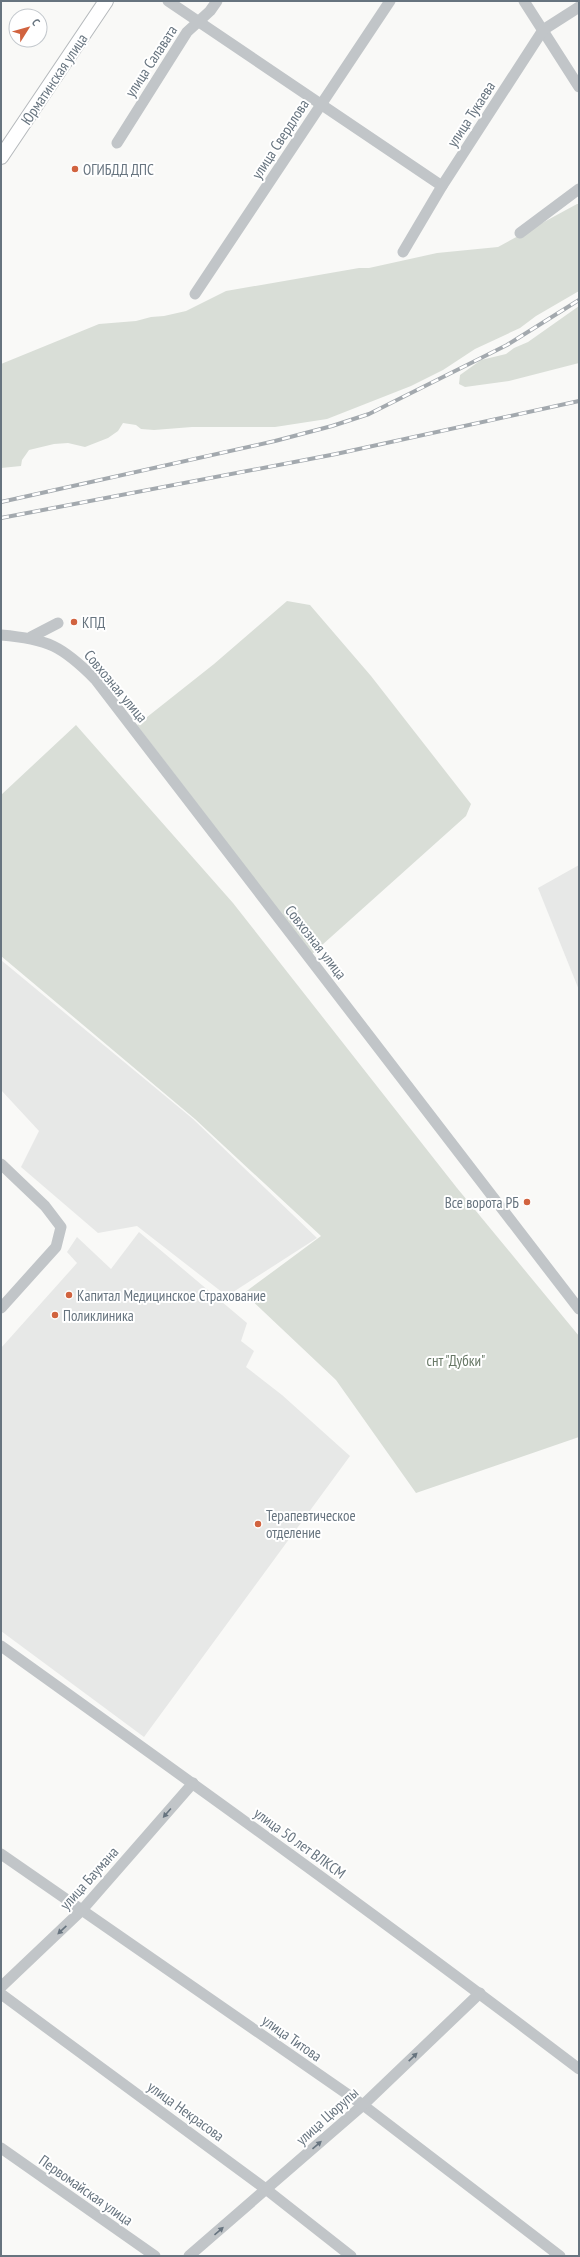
<svg xmlns="http://www.w3.org/2000/svg" width="580" height="2257" font-family="'PT Sans Narrow',sans-serif">
	<rect width="100%" height="100%" fill="#f9f9f7"/>
	<g fill="#e7e8e7">
		<path d="M 579,865 L 579,990 L 538,888 Z"/>
		<path d="M 1,960 L 193,1119 L 317,1238 L 227,1296 L 137,1226 L 98,1233 L 21,1167 L 39,1131 L 1,1090 Z"/>
		<path d="M 139,1232 L 247,1323 L 241,1341 L 254,1351 L 246,1367 L 282,1395 L 350,1456 L 144,1737 L 1,1631 L 1,1348 L 77,1263 L 67,1252 L 77,1237 L 111,1269 Z"/>
	</g>
	<g fill="#d9ded7">
		<path d="M 577,204 L 579,204 L 579,291 L 536,316 L 520,328 L 475,349 L 443,370 L 411,386 L 327,419 L 275,427 L 192,427 L 154,430 L 141,429 L 136,425 L 123,423 L 118,431 L 108,438 L 85,447 L 68,443 L 54,444 L 29,450 L 22,460 L 21,466 L 1,468 L 1,364 L 99,324 L 136,321 L 151,317 L 164,316 L 186,311 L 226,291 L 359,268 L 369,268 L 437,253 L 498,247 Z"/>
		<path d="M 579,306 L 579,363 L 509,381 L 465,387 L 459,384 L 460,375 L 481,360 L 506,354 L 514,348 L 528,342 Z"/>
		<path d="M 287,601 L 310,605 L 371,676 L 471,804 L 466,816 L 312,954 L 137,725 L 214,664 Z"/>
		<path d="M 76,725 L 233,903 L 457,1188 L 579,1336 L 579,1437 L 416,1493 L 336,1380 L 244,1293 L 321,1236 L 195,1119 L 1,956 L 1,795 Z"/>
	</g>
	<g fill="none" stroke-linecap="round" stroke-linejoin="round">
		<g stroke="#b5b9bc" stroke-width="16">
			<path id="major" d="M 1,157 L 106,1"/>
		</g>
		<g stroke="#c1c5c8" stroke-width="11">
			<path d="M 168,1 L 442,186"/>
			<path d="M 524,1 L 579,87"/>
			<path d="M 117,143 L 187,32 L 210,11 L 217,1"/>
			<path d="M 520,233 L 579,189"/>
			<path d="M 403,252 L 442,186 L 543,30 L 579,7"/>
			<path d="M 195,294 L 390,1"/>
			<path d="M 1,635 C 48,639 62,646 95,679 L 579,1309"/>
			<path d="M 31,637 L 58,623"/>
			<path d="M 1,1164 L 45,1206 L 61,1227 L 56,1247 L 1,1308"/>
			<path d="M 1,1646 C 195,1785 389,1924 579,2069"/>
			<path d="M 1,1854 L 363,2105 L 560,2256"/>
			<path d="M 1,1987 L 82,1910 L 193,1783"/>
			<path d="M 1,1994 L 267,2190 L 351,2256"/>
			<path d="M 1,2148 L 155,2256"/>
			<path d="M 189,2256 L 363,2105 L 480,1993"/>
		</g>
		<use href="#major" stroke="#fff" stroke-width="14"/>
		<g stroke="#a3a9ae" stroke-width="4">
			<g id="rail">
				<path d="M 1,502 L 275,441 L 332,426 L 369,414 L 507,345 L 579,300"/>
				<path d="M 1,518 L 336,454 L 579,401"/>
			</g>
		</g>
		<use href="#rail" stroke="#fff" stroke-width="2.5" stroke-dasharray="8" stroke-linecap="butt"/>
	</g>
	<defs><path id="oneway-solid" d="M-6-.8H1V-3.2L6.5 0L1 3.2V.8H-6Z"/></defs>
	<g fill="#67747f">
		<use href="#oneway-solid" transform="translate(167 1813) rotate(131)"/>
		<use href="#oneway-solid" transform="translate(62 1930) rotate(137)"/>
		<use href="#oneway-solid" transform="translate(413 2057) rotate(-44)"/>
		<use href="#oneway-solid" transform="translate(317 2145) rotate(-41)"/>
		<use href="#oneway-solid" transform="translate(219 2231) rotate(-41)"/>
	</g>
	<g fill="#d1633f" stroke="#fff" stroke-width="1.5">
		<circle cx="75" cy="169" r="4"/>
		<circle cx="74" cy="622" r="4"/>
		<circle cx="527" cy="1202" r="4"/>
		<circle cx="69" cy="1295" r="4"/>
		<circle cx="55" cy="1315" r="4"/>
		<circle cx="258" cy="1524" r="4"/>
	</g>
	<g text-anchor="middle" dominant-baseline="central" stroke-width="4" stroke-linejoin="round" paint-order="stroke">
		<g font-size="15" fill="#67747f" stroke="#fff">
			<text transform="translate(151 61) rotate(-57)">улица Салавата</text>
			<text transform="translate(54 79) rotate(-56)">Юрматинская улица</text>
			<text transform="translate(471 114) rotate(-57)">улица Тукаева</text>
			<text transform="translate(280 139) rotate(-57)">улица Свердлова</text>
			<text transform="translate(116 686) rotate(50)">Совхозная улица</text>
			<text transform="translate(316 942) rotate(52)">Совхозная улица</text>
			<text transform="translate(300 1843) rotate(36)">улица 50 лет ВЛКСМ</text>
			<text transform="translate(89 1878) rotate(-48)">улица Баумана</text>
			<text transform="translate(292 2038) rotate(35)">улица Титова</text>
			<text transform="translate(186 2111) rotate(36)">улица Некрасова</text>
			<text transform="translate(327 2116) rotate(-42)">улица Цюрупы</text>
			<text transform="translate(86 2190) rotate(35)">Первомайская улица</text>
		</g>
		<g font-size="15" fill="#67747f" stroke="#fff" text-anchor="start">
			<text x="83" y="169">ОГИБДД ДПС</text>
			<text x="82" y="622">КПД</text>
			<text x="519" y="1202" text-anchor="end">Все ворота РБ</text>
			<text x="77" y="1295">Капитал Медицинское Страхование</text>
			<text x="63" y="1315">Поликлиника</text>
			<text x="266" y="1515">Терапевтическое<tspan x="266" dy="17">отделение</tspan></text>
		</g>
		<g font-size="15" fill="#687866" stroke="#fff">
			<text x="456" y="1360">снт "Дубки"</text>
		</g>
	</g>
	<rect width="580" height="2257" fill="none" stroke="#67747f" stroke-width="4"/>
	<g transform="translate(28 28) rotate(53)"><circle r="19" fill="#ffffff" stroke="#c2c7cc"/>
	<path d="M0-3L7 15L0 10L-7 15Z" fill="#d1633f"/>
	<text y="-6" font-size="11" font-weight="bold" text-anchor="middle" fill="#67747f">С</text>
	</g>
</svg>
